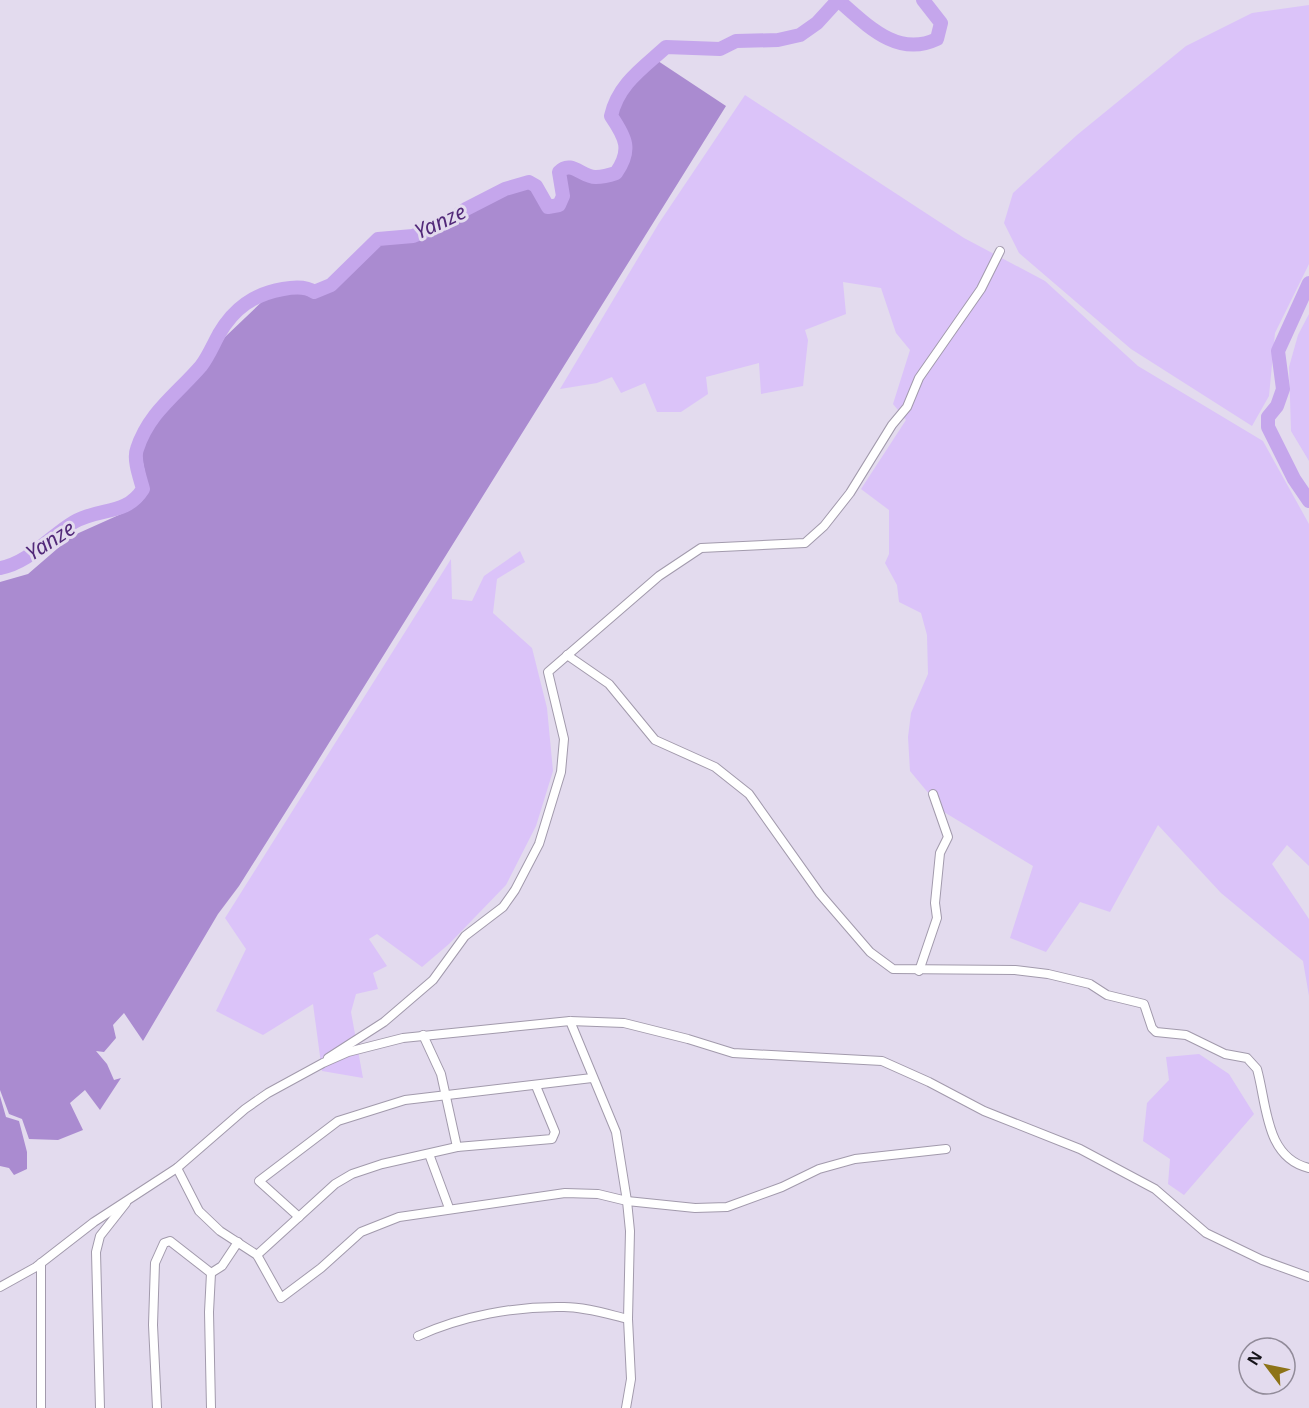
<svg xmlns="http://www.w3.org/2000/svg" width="1309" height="1408" font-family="'Noto Sans',sans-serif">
	<rect width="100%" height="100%" fill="#e3dbee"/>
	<g fill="#dbc3f9">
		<path d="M 1309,5 L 1309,264 L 1275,333 L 1269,396 L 1252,426 L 1131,349 L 1019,253 L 1004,223 L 1013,193 L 1077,135 L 1186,46 L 1252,13 Z"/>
		<path d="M 745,95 L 964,238 L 1045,281 L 1138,366 L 1263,441 L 1309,524 L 1309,866 L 1287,845 L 1272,864 L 1309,919 L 1309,996 L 1303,961 L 1221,893 L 1158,825 L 1110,912 L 1080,902 L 1046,952 L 1010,938 L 1033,866 L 944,812 L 910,771 L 908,737 L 911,713 L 928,674 L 927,635 L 921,613 L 899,602 L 897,585 L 885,563 L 889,554 L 889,510 L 861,489 L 906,420 L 893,404 L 910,350 L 896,333 L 881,288 L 843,282 L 846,314 L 805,330 L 808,340 L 803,386 L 761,394 L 759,363 L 706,377 L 708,394 L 681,412 L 657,412 L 645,383 L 621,393 L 612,377 L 597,383 L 560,389 L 659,223 Z"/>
		<path d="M 1309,314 L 1309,461 L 1291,431 L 1289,367 L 1298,335 Z"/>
		<path d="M 520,551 L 525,562 L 497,579 L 493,613 L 532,648 L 547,708 L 553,771 L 536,826 L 506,885 L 449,944 L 422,967 L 377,934 L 369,939 L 387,966 L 373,973 L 378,989 L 356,994 L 351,1012 L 363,1078 L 322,1071 L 313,1004 L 263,1035 L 216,1011 L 246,949 L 225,918 L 451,559 L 452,599 L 472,601 L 484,576 Z"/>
		<path d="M 1199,1054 L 1229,1074 L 1254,1114 L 1184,1195 L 1168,1184 L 1170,1159 L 1143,1141 L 1147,1103 L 1169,1080 L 1166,1057 Z"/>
	</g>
	<g fill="#aa8bd0">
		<path d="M 658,61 L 726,106 L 309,775 L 239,886 L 218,914 L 143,1041 L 124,1013 L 113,1025 L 116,1038 L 104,1052 L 96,1051 L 107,1064 L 114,1080 L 121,1078 L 100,1110 L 85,1090 L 70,1103 L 83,1130 L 58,1140 L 29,1139 L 22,1119 L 9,1114 L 0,1090 L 0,582 L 28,574 L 72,536 L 130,510 L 142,501 L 148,487 L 141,453 L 150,427 L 209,362 L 225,337 L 268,296 L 286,292 L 303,293 L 314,299 C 341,285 362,265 382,242 L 412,242 L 448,228 L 468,214 L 504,194 L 530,188 L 546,211 L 562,210 L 567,196 L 564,174 L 570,170 L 593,182 L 619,178 C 636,153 629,138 616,113 L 623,93 Z"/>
		<path d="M 0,1096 L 6,1117 L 19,1121 L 27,1152 L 27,1169 L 14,1175 L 9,1168 L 0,1166 Z"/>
	</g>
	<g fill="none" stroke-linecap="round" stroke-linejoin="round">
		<g stroke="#c5a6ec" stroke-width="14">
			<path d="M 838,0 C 867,25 897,58 937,39 L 941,23 L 923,0"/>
			<path d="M 1309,283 L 1278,351 L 1283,389 L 1277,406 L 1268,417 L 1268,427 L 1294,479 L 1309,501"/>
			<path d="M 0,568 C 29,563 50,536 74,522 C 100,507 126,516 143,489 C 140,478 133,459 137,449 C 149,412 177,394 201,366 C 208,357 213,345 219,334 C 234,308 254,294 283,289 C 294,287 306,286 314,292 L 331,285 L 378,239 L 413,236 L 447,222 L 466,209 L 505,189 L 529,182 L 536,186 L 548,207 L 559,205 L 563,196 L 559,172 C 571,159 583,178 596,177 C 603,177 610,175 616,173 C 632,150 626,138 611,116 C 618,84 643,68 666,47 L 720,49 L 736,41 L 778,40 L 800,35 L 817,23 L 838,0"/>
		</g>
		<g stroke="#a29aac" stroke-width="10">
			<g id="minor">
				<path d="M 567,655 L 609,684 L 655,740 L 715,767 L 749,794 L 820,894 L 870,952 L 893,969 L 1015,970 L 1048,974 L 1090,984 L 1107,995 L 1144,1004 L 1152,1028 L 1156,1032 L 1186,1035 L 1225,1054 L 1247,1058 L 1257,1069 C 1267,1104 1265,1158 1309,1168"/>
				<path d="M 919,971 L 937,918 L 935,903 L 940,853 L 948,837 L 933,794"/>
				<path d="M 570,1021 L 616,1132 L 627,1201 L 630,1231 L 628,1319 L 631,1379 L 626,1408"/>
				<path d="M 423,1035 L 441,1074 L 457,1147"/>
				<path d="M 328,1058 L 384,1022 L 433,980 L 465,936 L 503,907 L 515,890 L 539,844 L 561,772 L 564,739 L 548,672 L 659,576 L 701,548 L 805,543 L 824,526 L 850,493 L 892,425 L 907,407 L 919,378 L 981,289 L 1000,251"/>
				<path d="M 429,1154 L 449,1208"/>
				<path d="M 177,1168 L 199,1211 L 220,1231 L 257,1255 L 281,1298 L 321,1268 L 361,1232 L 399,1217 L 565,1193 L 598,1194 L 627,1201 L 695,1208 L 727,1207 L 782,1187 L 819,1169 L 855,1159 L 946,1149"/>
				<path d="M 299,1217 L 259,1181 L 338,1121 L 405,1100 L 592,1078"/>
				<path d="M 257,1255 L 335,1184 L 352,1174 L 382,1164 L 457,1147 L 552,1139 L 555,1132 L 536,1086"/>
				<path d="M 211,1273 L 222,1266 L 238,1242"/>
				<path d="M 0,1287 L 36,1267 L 94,1222 L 177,1168 L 245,1109 L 268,1093 L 323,1063 L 348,1052 L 403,1038 L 570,1021 L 624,1023 L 688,1039 L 733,1053 L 882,1061 L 929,1082 L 984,1111 L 1080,1149 L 1155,1189 L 1206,1233 L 1262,1260 L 1309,1277"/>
				<path d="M 418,1336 C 462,1316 515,1306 564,1307 C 585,1307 607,1314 628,1319"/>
				<path d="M 41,1408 L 41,1263"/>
				<path d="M 100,1408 L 96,1252 L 100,1236 L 126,1203"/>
				<path d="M 157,1408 L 153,1325 L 155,1263 L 164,1243 L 170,1241 L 211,1273 L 209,1312 L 211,1408"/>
			</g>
		</g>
		<use href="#minor" stroke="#fff" stroke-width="8"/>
	</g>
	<g text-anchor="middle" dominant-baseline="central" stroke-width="6" stroke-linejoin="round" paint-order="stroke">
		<g font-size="21" font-style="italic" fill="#522979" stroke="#e3dbee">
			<text transform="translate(440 221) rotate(-25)">Yanze</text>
			<text transform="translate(50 540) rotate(-33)">Yanze</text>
		</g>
	</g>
	<g transform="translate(1267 1366) rotate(302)"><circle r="28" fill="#e3dbee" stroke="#918b99" stroke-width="1.5"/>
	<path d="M0-4.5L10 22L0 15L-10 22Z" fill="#8d7317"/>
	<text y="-9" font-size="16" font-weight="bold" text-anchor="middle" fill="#151319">N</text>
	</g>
</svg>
